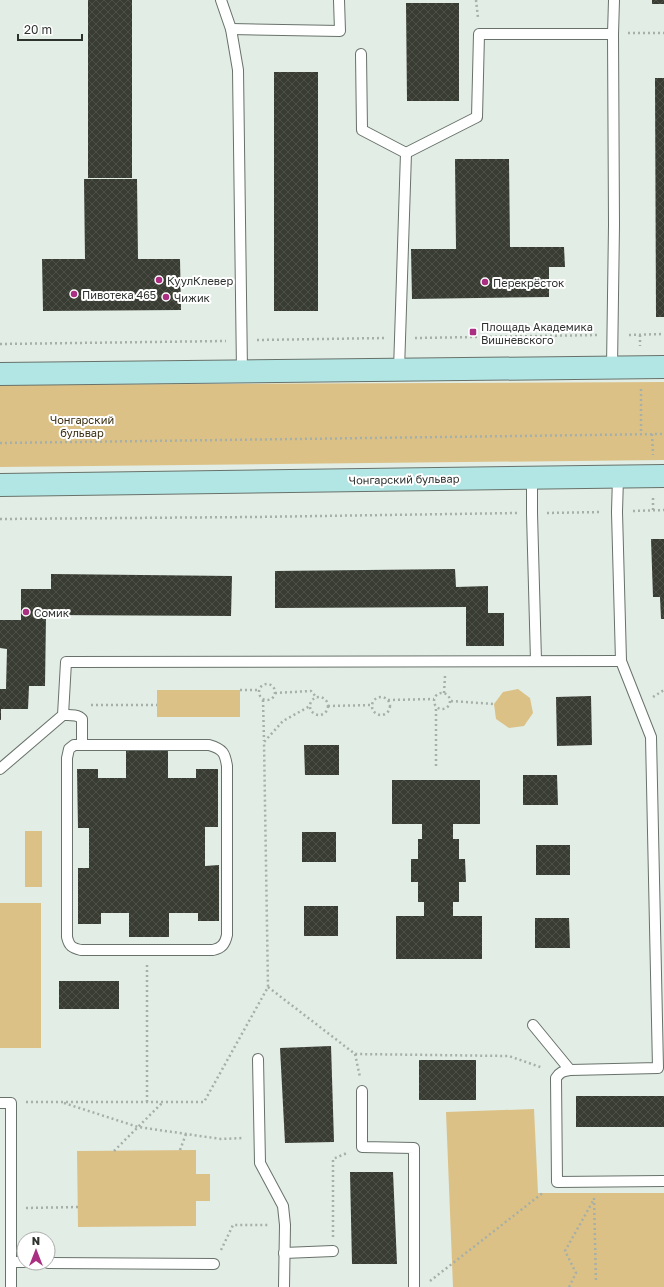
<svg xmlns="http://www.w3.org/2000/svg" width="664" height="1287" font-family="'Golos Text',sans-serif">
	<defs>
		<pattern id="building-cross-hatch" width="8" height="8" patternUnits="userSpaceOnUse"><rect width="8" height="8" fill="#393c32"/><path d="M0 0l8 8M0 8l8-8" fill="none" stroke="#4d5047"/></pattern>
	</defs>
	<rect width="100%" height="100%" fill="#e2ede5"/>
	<g fill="#dcc187">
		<path d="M 664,382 L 664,460 L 0,467 L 0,385 Z"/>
		<path d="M 518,689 L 530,698 L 533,713 L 524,726 L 509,728 L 496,719 L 494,704 L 503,692 Z"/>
		<rect x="157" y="690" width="83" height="27"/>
		<rect x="25" y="831" width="17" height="56"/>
		<rect x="0" y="903" width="41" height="145"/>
		<path d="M 534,1109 L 538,1193 L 664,1193 L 664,1287 L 453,1287 L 446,1112 Z"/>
		<path d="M 196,1150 L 196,1174 L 210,1174 L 210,1201 L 196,1201 L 196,1226 L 78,1227 L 77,1151 Z"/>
	</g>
	<g fill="url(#building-cross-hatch)">
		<rect x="88" y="0" width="44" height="178"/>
		<rect x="652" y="0" width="12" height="4"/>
		<path d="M 406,3 L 459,3 L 459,101 L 407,101 Z"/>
		<rect x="274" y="72" width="44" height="239"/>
		<path d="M 655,78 L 664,78 L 664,317 L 656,317 Z"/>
		<path d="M 455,159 L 509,159 L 510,247 L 564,247 L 565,267 L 549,267 L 549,297 L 412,299 L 411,249 L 456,249 Z"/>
		<path d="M 84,179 L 137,179 L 138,259 L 180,259 L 181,310 L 43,311 L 42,259 L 85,259 Z"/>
		<path d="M 651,539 L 664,539 L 664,619 L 661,619 L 660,597 L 653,597 Z"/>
		<path d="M 455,569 L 456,587 L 488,586 L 488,613 L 504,613 L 504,646 L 466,646 L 466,607 L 275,608 L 275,571 Z"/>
		<path d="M 51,574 L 232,576 L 231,616 L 46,615 L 45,686 L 29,686 L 28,709 L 1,709 L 1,720 L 0,720 L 0,689 L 6,689 L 7,649 L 0,648 L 0,620 L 21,620 L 21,589 L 51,589 Z"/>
		<path d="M 591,696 L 592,745 L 557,746 L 556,697 Z"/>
		<path d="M 304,745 L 339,745 L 339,775 L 305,775 Z"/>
		<path d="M 168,748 L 168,778 L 196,778 L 196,769 L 218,769 L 218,827 L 205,827 L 205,866 L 219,865 L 219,921 L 198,921 L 198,913 L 169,913 L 169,937 L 129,937 L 129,913 L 101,913 L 101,924 L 78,924 L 78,868 L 89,868 L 89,828 L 78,828 L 77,769 L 98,769 L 98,778 L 126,778 L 126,749 Z"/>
		<path d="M 523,775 L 557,775 L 558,805 L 523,805 Z"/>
		<path d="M 392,780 L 480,780 L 480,824 L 453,824 L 453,839 L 459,839 L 459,859 L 465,859 L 466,882 L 459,882 L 459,902 L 453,902 L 453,916 L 482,916 L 482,959 L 396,959 L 396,916 L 424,916 L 424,902 L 418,902 L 418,882 L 411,882 L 411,859 L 418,859 L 418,839 L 422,839 L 422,824 L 392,824 Z"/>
		<rect x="302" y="832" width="34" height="30"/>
		<rect x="536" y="845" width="34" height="30"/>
		<rect x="304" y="906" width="34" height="30"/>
		<path d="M 535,918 L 569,918 L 570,948 L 535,948 Z"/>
		<rect x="59" y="981" width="60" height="28"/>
		<path d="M 331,1046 L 334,1142 L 285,1143 L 280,1048 Z"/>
		<rect x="419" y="1060" width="57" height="40"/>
		<rect x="576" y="1096" width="88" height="31"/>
		<path d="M 350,1172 L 393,1172 L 397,1264 L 352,1264 Z"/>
	</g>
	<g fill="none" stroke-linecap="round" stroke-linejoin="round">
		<g stroke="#68726b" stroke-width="12">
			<g id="service">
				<path d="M 221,0 L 231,29 L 238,70 L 242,371"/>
				<path d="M 231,29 L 340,31 L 339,0"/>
				<path d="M 613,34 L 614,0"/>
				<path d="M 361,54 L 362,130 L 406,153 L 399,370"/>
				<path d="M 406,153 L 477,117 L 479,34 L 613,34 L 614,225 L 612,367"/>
				<path d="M 532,477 L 532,513 L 536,661"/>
				<path d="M 618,477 L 617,512 L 621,661 L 651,737 L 658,1068 L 570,1070 C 563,1071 560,1072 556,1078 L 557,1182 L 664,1181"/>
				<path d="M 63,715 C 69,715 78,714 82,719 L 82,745"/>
				<path d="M 74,745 L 209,745 C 223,749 225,753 227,766 L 227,935 C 225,944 222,948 213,950 L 81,950 C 72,948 69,946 67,937 L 67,758 L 69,749 Z"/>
				<path d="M 0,769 L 63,715 L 66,662 L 621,661"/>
				<path d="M 533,1025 L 570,1070"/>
				<path d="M 258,1059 L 260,1163 L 283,1206 L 285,1225 L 284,1287"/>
				<path d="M 362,1091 L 362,1147 L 414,1148 L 414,1287"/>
				<path d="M 0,1103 L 11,1103 L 11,1287"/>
				<path d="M 284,1253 L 333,1251"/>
				<path d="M 11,1262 L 24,1262"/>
				<path d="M 48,1263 L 214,1264"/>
			</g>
		</g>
		<g stroke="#68726b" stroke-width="24">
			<g id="secondary">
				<path d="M 0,374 L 664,367"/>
				<path d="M 0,485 L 664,476"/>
			</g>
		</g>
		<g stroke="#a6afa8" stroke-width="2.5" stroke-dasharray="2 3" stroke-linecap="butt">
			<path d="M 476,0 L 478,18"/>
			<path d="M 628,33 L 664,33"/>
			<path d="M 629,335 L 664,334"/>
			<path d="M 640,335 L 640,346"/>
			<path d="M 415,338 L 598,335"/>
			<path d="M 257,340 L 386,338"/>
			<path d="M 0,344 L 226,341"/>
			<path d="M 641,389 L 641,434"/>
			<path d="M 652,434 L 653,455"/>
			<path d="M 0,443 L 664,434"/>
			<path d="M 653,498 L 653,511"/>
			<path d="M 633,511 L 664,510"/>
			<path d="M 547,513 L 602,512"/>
			<path d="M 0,519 L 254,517 L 518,513"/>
			<circle cx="267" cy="692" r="8"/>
			<path d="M 240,690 L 259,690"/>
			<circle cx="442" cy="701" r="8"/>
			<path d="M 275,693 L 311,691 L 317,698"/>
			<path d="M 444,693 L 445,676"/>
			<path d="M 653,697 L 664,690"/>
			<circle cx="381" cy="706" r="9"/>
			<circle cx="319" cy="706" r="9"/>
			<path d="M 263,700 L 264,741"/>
			<path d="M 388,700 L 434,699"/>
			<path d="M 451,701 L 494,704"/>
			<path d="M 91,705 L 157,705"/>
			<path d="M 328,706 L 373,705"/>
			<path d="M 436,766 L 436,707"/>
			<path d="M 147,965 L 147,1102"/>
			<path d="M 268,987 L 355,1054 L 509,1056 L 543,1068"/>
			<path d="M 355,1054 L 360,1077"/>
			<path d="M 26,1102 L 204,1102 L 268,987 L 264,742 L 283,721 L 310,706"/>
			<path d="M 64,1103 L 138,1127 L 221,1139 L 244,1138"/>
			<path d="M 180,1150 L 186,1134"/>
			<path d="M 114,1151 L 163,1102"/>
			<path d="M 594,1198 L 596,1283"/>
			<path d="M 26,1208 L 78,1207"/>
			<path d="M 333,1237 L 333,1159 L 347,1153"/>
			<path d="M 221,1250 L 233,1225 L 270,1225"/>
			<path d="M 430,1281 L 544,1192"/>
			<path d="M 569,1287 L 576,1273 L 565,1251 L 593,1201"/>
		</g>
		<use href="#service" stroke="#fff" stroke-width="10"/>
		<use href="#secondary" stroke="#b2e6e4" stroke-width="22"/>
	</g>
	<g fill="#aa2f82" stroke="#fff" stroke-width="1.5">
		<circle cx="159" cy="280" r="4"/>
		<circle cx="485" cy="282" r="4"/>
		<circle cx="74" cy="294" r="4"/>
		<circle cx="166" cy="297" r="4"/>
		<rect x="469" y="328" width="8" height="8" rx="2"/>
		<circle cx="26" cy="612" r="4"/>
	</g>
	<g text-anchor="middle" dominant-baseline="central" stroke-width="4" stroke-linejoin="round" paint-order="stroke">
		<g font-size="11" fill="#2e322f" stroke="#fff" text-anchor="start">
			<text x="167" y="280">КуулКлевер</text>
			<text x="493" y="282">Перекрёсток</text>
			<text x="82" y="294">Пивотека 465</text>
			<text x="174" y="297">Чижик</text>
			<text x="481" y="326">Площадь Академика<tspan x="481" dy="13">Вишневского</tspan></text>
			<text x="34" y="612">Сомик</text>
		</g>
		<g font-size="11" fill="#3b2f12" stroke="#fff">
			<text x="82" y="419">Чонгарский<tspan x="82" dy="13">бульвар</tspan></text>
		</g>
		<g font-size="11" fill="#2e322f" stroke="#fff">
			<text transform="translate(404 479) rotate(-1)">Чонгарский бульвар</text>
		</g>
	</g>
	<g transform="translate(36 1251)"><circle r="19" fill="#ffffff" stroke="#abadac"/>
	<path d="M0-3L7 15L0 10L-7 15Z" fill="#aa2f82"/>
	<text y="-6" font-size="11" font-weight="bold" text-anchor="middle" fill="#2e322f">N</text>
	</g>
	<path d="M18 34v6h64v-6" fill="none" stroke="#2e322f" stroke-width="2"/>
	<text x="24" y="34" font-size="12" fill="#2e322f" stroke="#ffffff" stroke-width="3" paint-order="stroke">20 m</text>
</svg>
